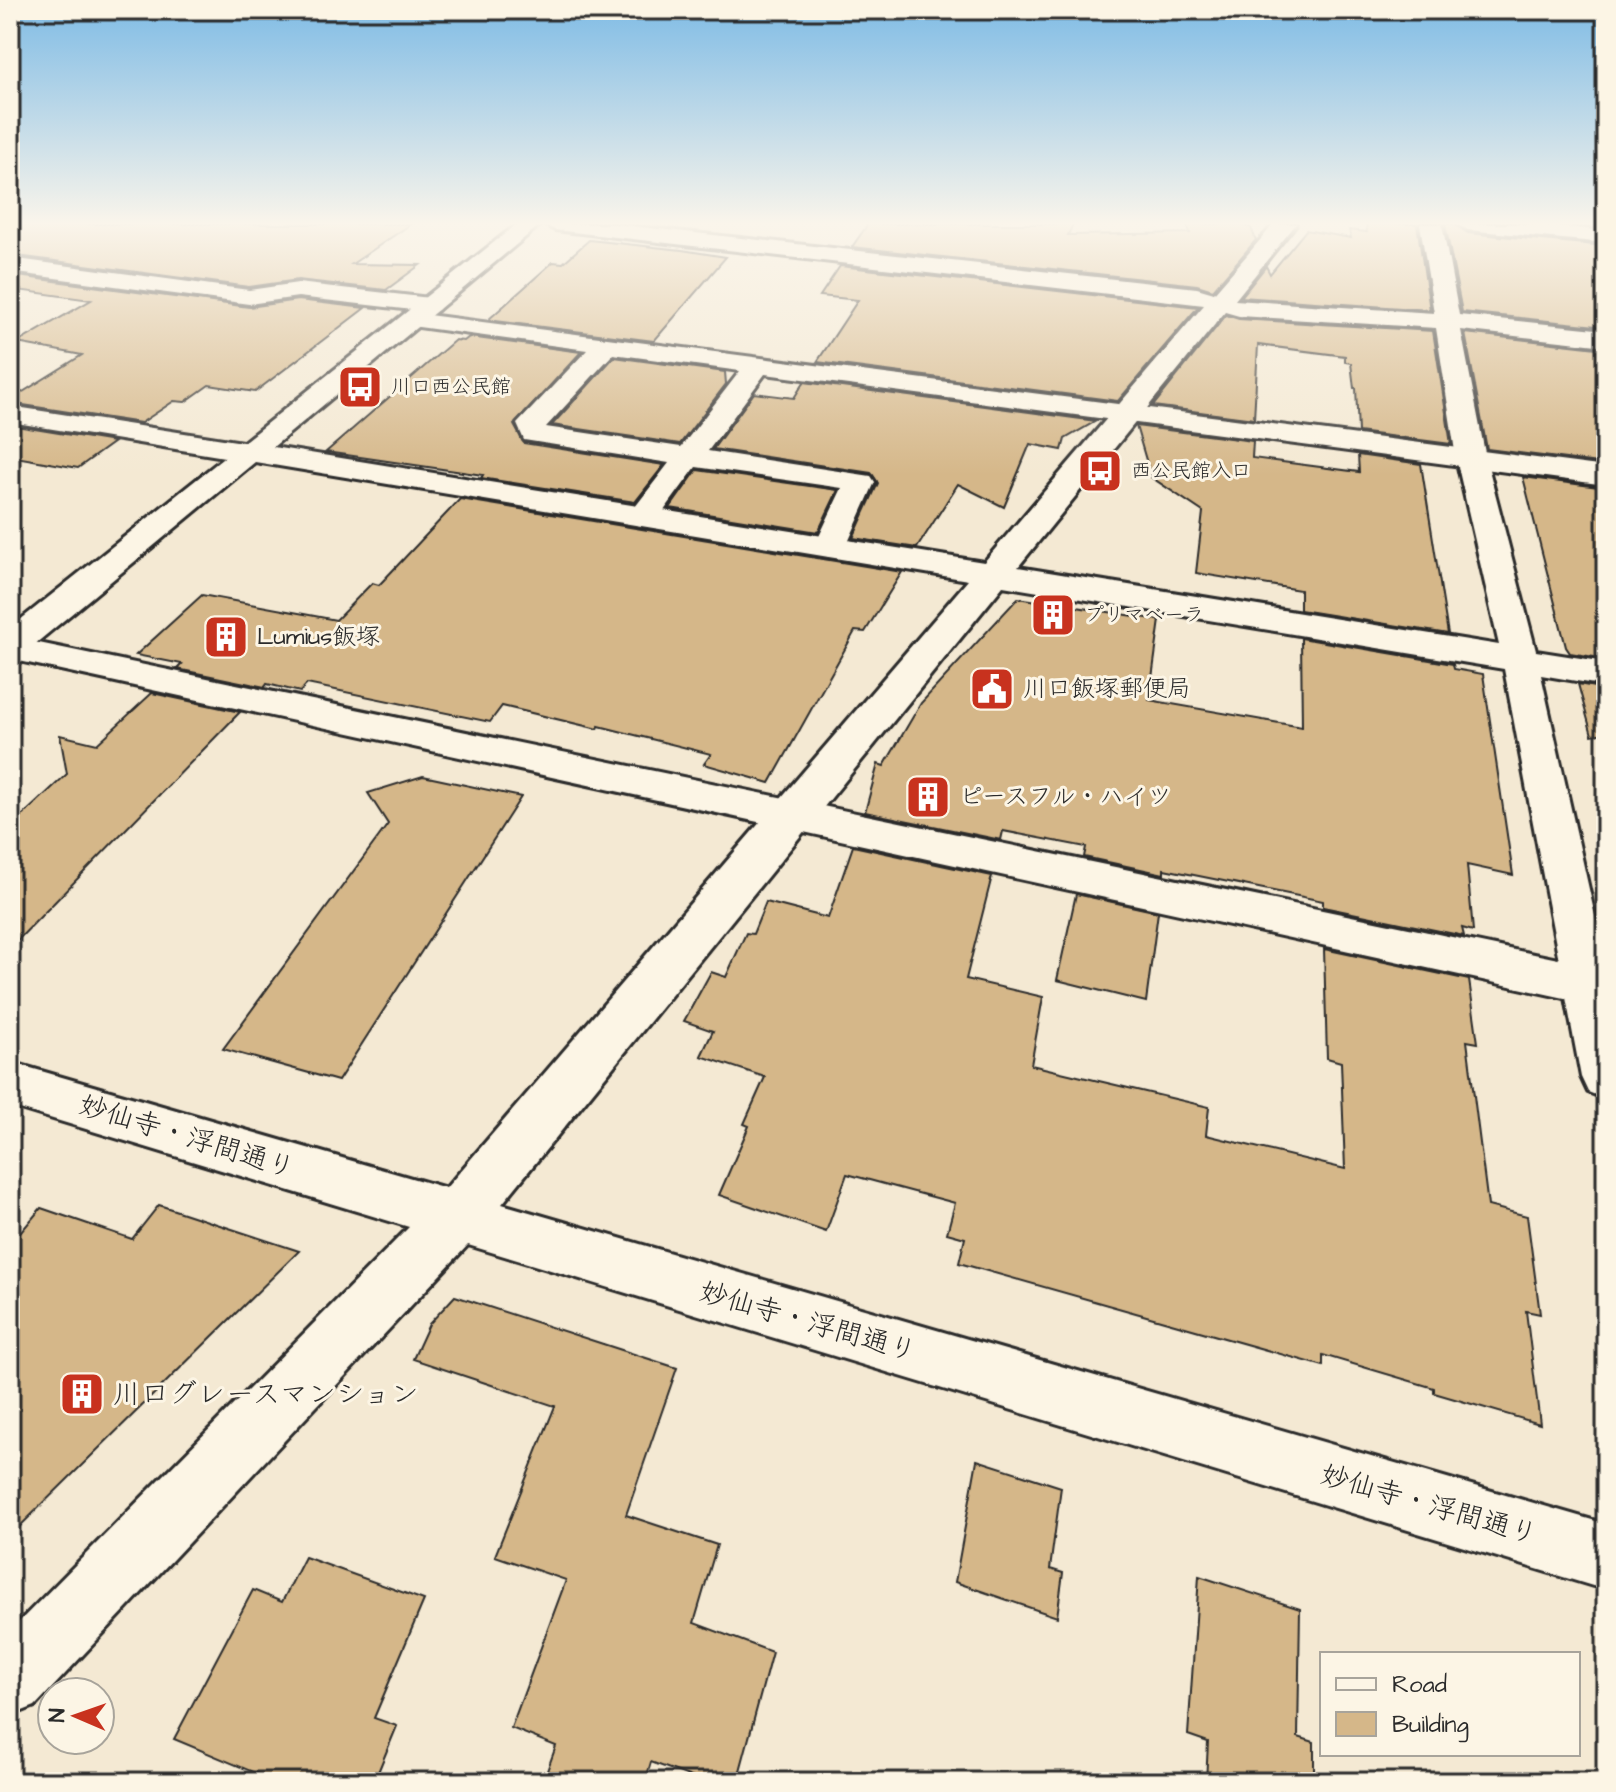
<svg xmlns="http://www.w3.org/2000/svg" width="1616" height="1792" font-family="'Architects Daughter','Klee One',sans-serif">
	<rect width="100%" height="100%" fill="#f4e9d3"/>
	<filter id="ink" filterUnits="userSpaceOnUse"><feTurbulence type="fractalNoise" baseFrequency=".0125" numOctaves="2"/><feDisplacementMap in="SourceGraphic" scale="16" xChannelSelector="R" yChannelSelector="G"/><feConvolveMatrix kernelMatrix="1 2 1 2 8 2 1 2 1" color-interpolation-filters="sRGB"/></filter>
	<g filter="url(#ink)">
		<g fill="#d5b789" stroke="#2b2b2b" stroke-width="2">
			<path d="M 10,224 L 411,224 L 352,264 L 420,265 L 386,290 L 298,280 L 249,287 L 10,255 Z"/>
			<path d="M 868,224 L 1073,224 L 1068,235 L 1190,233 L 1187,224 L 1240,224 L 1251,228 L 1256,240 L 1213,290 L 1197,285 L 852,247 Z"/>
			<path d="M 1366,224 L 1417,224 L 1430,310 L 1241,297 L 1266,266 L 1270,274 L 1306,230 L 1351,238 L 1349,230 L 1367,232 Z"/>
			<path d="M 1445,224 L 1454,224 L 1468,233 L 1606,246 L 1606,327 L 1462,312 Z"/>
			<path d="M 589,240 L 682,250 L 726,257 L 654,341 L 488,320 L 553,262 L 563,263 Z"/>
			<path d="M 840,266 L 1198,307 L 1118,401 L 817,362 L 858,300 L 820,296 Z"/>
			<path d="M 10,275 L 249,307 L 298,300 L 365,308 L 255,392 L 209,385 L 185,402 L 174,401 L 141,423 L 10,403 L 10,400 L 82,355 L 17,343 L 91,300 L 10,289 Z"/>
			<path d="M 1226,315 L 1239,319 L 1433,331 L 1451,444 L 1358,432 L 1356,388 L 1354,388 L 1351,363 L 1345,362 L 1345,356 L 1258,345 L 1254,419 L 1153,406 Z"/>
			<path d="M 1465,333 L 1606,349 L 1606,464 L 1487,449 Z"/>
			<path d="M 469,337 L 581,352 L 514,425 L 524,443 L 664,465 L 635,502 L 481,478 L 483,475 L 326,452 L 455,340 L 464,341 Z"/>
			<path d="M 614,357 L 725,372 L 726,384 L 680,444 L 552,425 Z"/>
			<path d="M 804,382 L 1096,421 L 1065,439 L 1062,450 L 1030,444 L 1004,507 L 958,484 L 917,548 L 853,538 L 878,483 L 871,473 L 713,449 L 754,393 L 794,398 Z"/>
			<path d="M 10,425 L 114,442 L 78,468 L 10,456 Z"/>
			<path d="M 1136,426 L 1253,441 L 1252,458 L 1359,472 L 1358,455 L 1421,464 L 1448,634 L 1300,610 L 1300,590 L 1196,573 L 1203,512 L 1151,477 Z"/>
			<path d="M 697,470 L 838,490 L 818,532 L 670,508 Z"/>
			<path d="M 1523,477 L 1606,488 L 1606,659 L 1570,653 L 1566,647 Z"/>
			<path d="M 460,499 L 902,572 L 865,632 L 855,631 L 770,783 L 704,764 L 711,754 L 599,726 L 598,729 L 502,706 L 490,722 L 307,684 L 300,692 L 267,684 L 265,687 L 177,669 L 182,664 L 136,655 L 202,595 L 336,620 L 372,583 L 379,585 Z"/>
			<path d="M 1018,598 L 1160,620 L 1149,700 L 1302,727 L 1301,638 L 1453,664 L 1454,669 L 1483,674 L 1513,875 L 1467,865 L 1473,931 L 1462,928 L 1464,936 L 1323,907 L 1323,901 L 1164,869 L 1164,874 L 1084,857 L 1086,847 L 1003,831 L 1001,840 L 865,812 L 878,764 L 884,766 L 921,703 Z"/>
			<path d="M 1578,684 L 1606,689 L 1606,733 L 1592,735 Z"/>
			<path d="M 152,693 L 240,712 L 10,948 L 10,827 L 67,774 L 60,735 L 97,744 Z"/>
			<path d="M 423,776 L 521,797 L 338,1081 L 223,1049 L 388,824 L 368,793 Z"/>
			<path d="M 853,846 L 992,876 L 966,979 L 1043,997 L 1031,1065 L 1209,1107 L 1206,1135 L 1345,1169 L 1341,1062 L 1327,1058 L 1324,949 L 1469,980 L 1478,1043 L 1467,1041 L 1488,1206 L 1527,1216 L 1540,1314 L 1526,1311 L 1540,1424 L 1434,1393 L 1434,1388 L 1323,1355 L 1323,1366 L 959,1263 L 965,1238 L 947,1233 L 955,1203 L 847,1174 L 826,1232 L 719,1195 L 749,1126 L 744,1124 L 765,1077 L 701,1056 L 713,1031 L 684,1021 L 711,972 L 726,977 L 746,933 L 753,934 L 766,902 L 828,918 Z"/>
			<path d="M 1076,894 L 1158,912 L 1146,1002 L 1057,980 Z"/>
			<path d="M 159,1205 L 299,1251 L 10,1536 L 10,1245 L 41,1208 L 132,1239 Z"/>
			<path d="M 455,1296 L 677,1368 L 626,1515 L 717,1545 L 694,1623 L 772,1652 L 737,1782 L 705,1782 L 651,1762 L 645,1782 L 543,1782 L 556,1746 L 511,1728 L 566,1580 L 495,1556 L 555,1406 L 413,1359 L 429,1324 Z"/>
			<path d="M 977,1460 L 1061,1487 L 1050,1569 L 1063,1573 L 1057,1617 L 955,1582 Z"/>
			<path d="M 305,1557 L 424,1600 L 374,1718 L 397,1726 L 374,1782 L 277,1782 L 174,1739 L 253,1590 L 282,1602 Z"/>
			<path d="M 1199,1576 L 1300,1609 L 1298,1737 L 1314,1742 L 1314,1782 L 1206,1782 L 1208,1742 L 1188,1735 Z"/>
		</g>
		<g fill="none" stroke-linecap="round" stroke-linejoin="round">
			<g stroke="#2b2b2b" stroke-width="6">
				<g id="street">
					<path d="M 1457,224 L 1536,224 L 1606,231 L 1606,243 L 1468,230 Z"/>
					<path d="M 10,258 L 249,290 L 298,283 L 430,298 L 438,300 L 442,305 L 438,310 L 430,312 L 298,297 L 249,304 L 10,272 Z"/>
					<path d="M 413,313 L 1606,467 L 1606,485 L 765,374 L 708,451 L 871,476 L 875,482 L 846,547 L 841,554 L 830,557 L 819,554 L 814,547 L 842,488 L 696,467 L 655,523 L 644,525 L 633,523 L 628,516 L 669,463 L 524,440 L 517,424 L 587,350 L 404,325 L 401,320 L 404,315 ZM 613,354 L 740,371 L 681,447 L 546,427 Z"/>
					<path d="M 10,406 L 249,443 L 259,446 L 263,452 L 259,458 L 249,461 L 10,422 Z"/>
					<path d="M 10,637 L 1606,969 L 1606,1007 L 10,659 Z"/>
				</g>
			</g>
			<g stroke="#2b2b2b" stroke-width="6">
				<path id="secondary" d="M 517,224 L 541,224 L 273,447 L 984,562 L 1204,305 L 555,230 L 544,224 L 613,224 L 1197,288 L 1214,293 L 1274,224 L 1296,224 L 1235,300 L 1434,313 L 1420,224 L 1442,224 L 1459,315 L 1606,330 L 1606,346 L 1461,330 L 1486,458 L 1536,651 L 1606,662 L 1606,686 L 1541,675 L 1606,965 L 1606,1099 L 1588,1092 L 1581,1077 L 1504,669 L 1003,586 L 502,1204 L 1606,1524 L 1606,1590 L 468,1245 L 35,1706 L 10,1716 L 10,1631 L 409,1227 L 10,1106 L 10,1062 L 446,1188 L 968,580 L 255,462 L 23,654 L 10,657 L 10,628 ZM 1225,312 L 1239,316 L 1436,328 L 1456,458 L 1499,645 L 1018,567 Z"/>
			</g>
			<use href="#street" fill="#fcf5e5" fill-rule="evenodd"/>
			<use href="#secondary" fill="#fcf5e5" fill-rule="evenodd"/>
		</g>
	</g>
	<linearGradient id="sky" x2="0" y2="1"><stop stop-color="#7ebbe5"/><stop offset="0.47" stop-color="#faf5eb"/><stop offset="1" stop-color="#faf5eb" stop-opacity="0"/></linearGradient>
	<rect width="1616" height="475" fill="url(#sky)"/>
	<defs>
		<g id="bus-square" transform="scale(2.3)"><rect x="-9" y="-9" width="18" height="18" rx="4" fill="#c8321e" stroke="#fcf5e5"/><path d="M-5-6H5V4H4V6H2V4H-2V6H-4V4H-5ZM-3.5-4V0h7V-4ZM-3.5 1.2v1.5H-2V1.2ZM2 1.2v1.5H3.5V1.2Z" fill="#fff"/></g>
		<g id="building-square" transform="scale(2.3)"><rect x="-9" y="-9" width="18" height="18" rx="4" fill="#c8321e" stroke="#fcf5e5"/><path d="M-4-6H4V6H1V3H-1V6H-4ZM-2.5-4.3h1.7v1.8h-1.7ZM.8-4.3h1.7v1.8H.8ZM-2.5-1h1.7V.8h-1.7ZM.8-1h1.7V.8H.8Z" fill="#fff"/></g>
		<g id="civic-square" transform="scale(2.3)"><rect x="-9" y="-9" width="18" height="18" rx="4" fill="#c8321e" stroke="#fcf5e5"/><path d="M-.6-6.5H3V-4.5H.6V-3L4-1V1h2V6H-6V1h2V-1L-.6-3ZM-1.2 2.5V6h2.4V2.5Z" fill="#fff"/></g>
	</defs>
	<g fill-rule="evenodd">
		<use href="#bus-square" x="360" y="387"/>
		<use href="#bus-square" x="1100" y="471"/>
		<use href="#building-square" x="1053" y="615"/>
		<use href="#building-square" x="226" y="637"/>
		<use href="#civic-square" x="992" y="689"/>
		<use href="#building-square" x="928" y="797"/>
		<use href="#building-square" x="82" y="1394"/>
	</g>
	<g text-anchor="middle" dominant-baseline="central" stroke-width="6" stroke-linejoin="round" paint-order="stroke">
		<g font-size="20" fill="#2b2b2b" stroke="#fcf5e5" text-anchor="start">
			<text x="391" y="387">川口西公民館</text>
			<text x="1131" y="471">西公民館入口</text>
			<text x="1084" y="615">プリマベーラ</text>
		</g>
		<g font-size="24" fill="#2b2b2b" stroke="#fcf5e5" text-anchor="start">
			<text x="257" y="637">Lumius飯塚</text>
			<text x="1023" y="689">川口飯塚郵便局</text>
			<text x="959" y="797">ピースフル・ハイツ</text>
		</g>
		<g font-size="28" fill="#2b2b2b" stroke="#fcf5e5">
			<text transform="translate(187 1137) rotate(17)">妙仙寺・浮間通り</text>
			<text transform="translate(808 1322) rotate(16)">妙仙寺・浮間通り</text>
			<text transform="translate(1429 1505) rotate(16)">妙仙寺・浮間通り</text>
		</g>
		<g font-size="28" fill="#2b2b2b" stroke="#fcf5e5" text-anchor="start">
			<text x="113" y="1394">川口グレースマンション</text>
		</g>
	</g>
	<rect width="1616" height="1792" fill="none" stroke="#fcf5e5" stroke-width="40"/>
	<rect x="20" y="20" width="1576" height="1752" fill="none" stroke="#2b2b2b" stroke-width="3" filter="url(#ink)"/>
	<rect x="1320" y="1652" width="260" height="104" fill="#fcf5e5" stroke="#a8a49b" stroke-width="2"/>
	<rect x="1336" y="1678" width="40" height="12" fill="#fcf5e5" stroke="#a8a49b" stroke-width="2"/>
	<text x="1392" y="1692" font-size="24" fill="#2b2b2b">Road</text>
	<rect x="1336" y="1712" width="40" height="24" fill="#d5b789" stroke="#a8a49b" stroke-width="2"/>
	<text x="1392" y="1732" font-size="24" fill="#2b2b2b">Building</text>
	<g transform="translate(76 1716) rotate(272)"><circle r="38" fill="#fcf5e5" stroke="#a8a49b" stroke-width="2"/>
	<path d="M0-6L14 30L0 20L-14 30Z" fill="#c8321e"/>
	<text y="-12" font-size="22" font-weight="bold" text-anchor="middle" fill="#2b2b2b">N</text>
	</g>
</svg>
